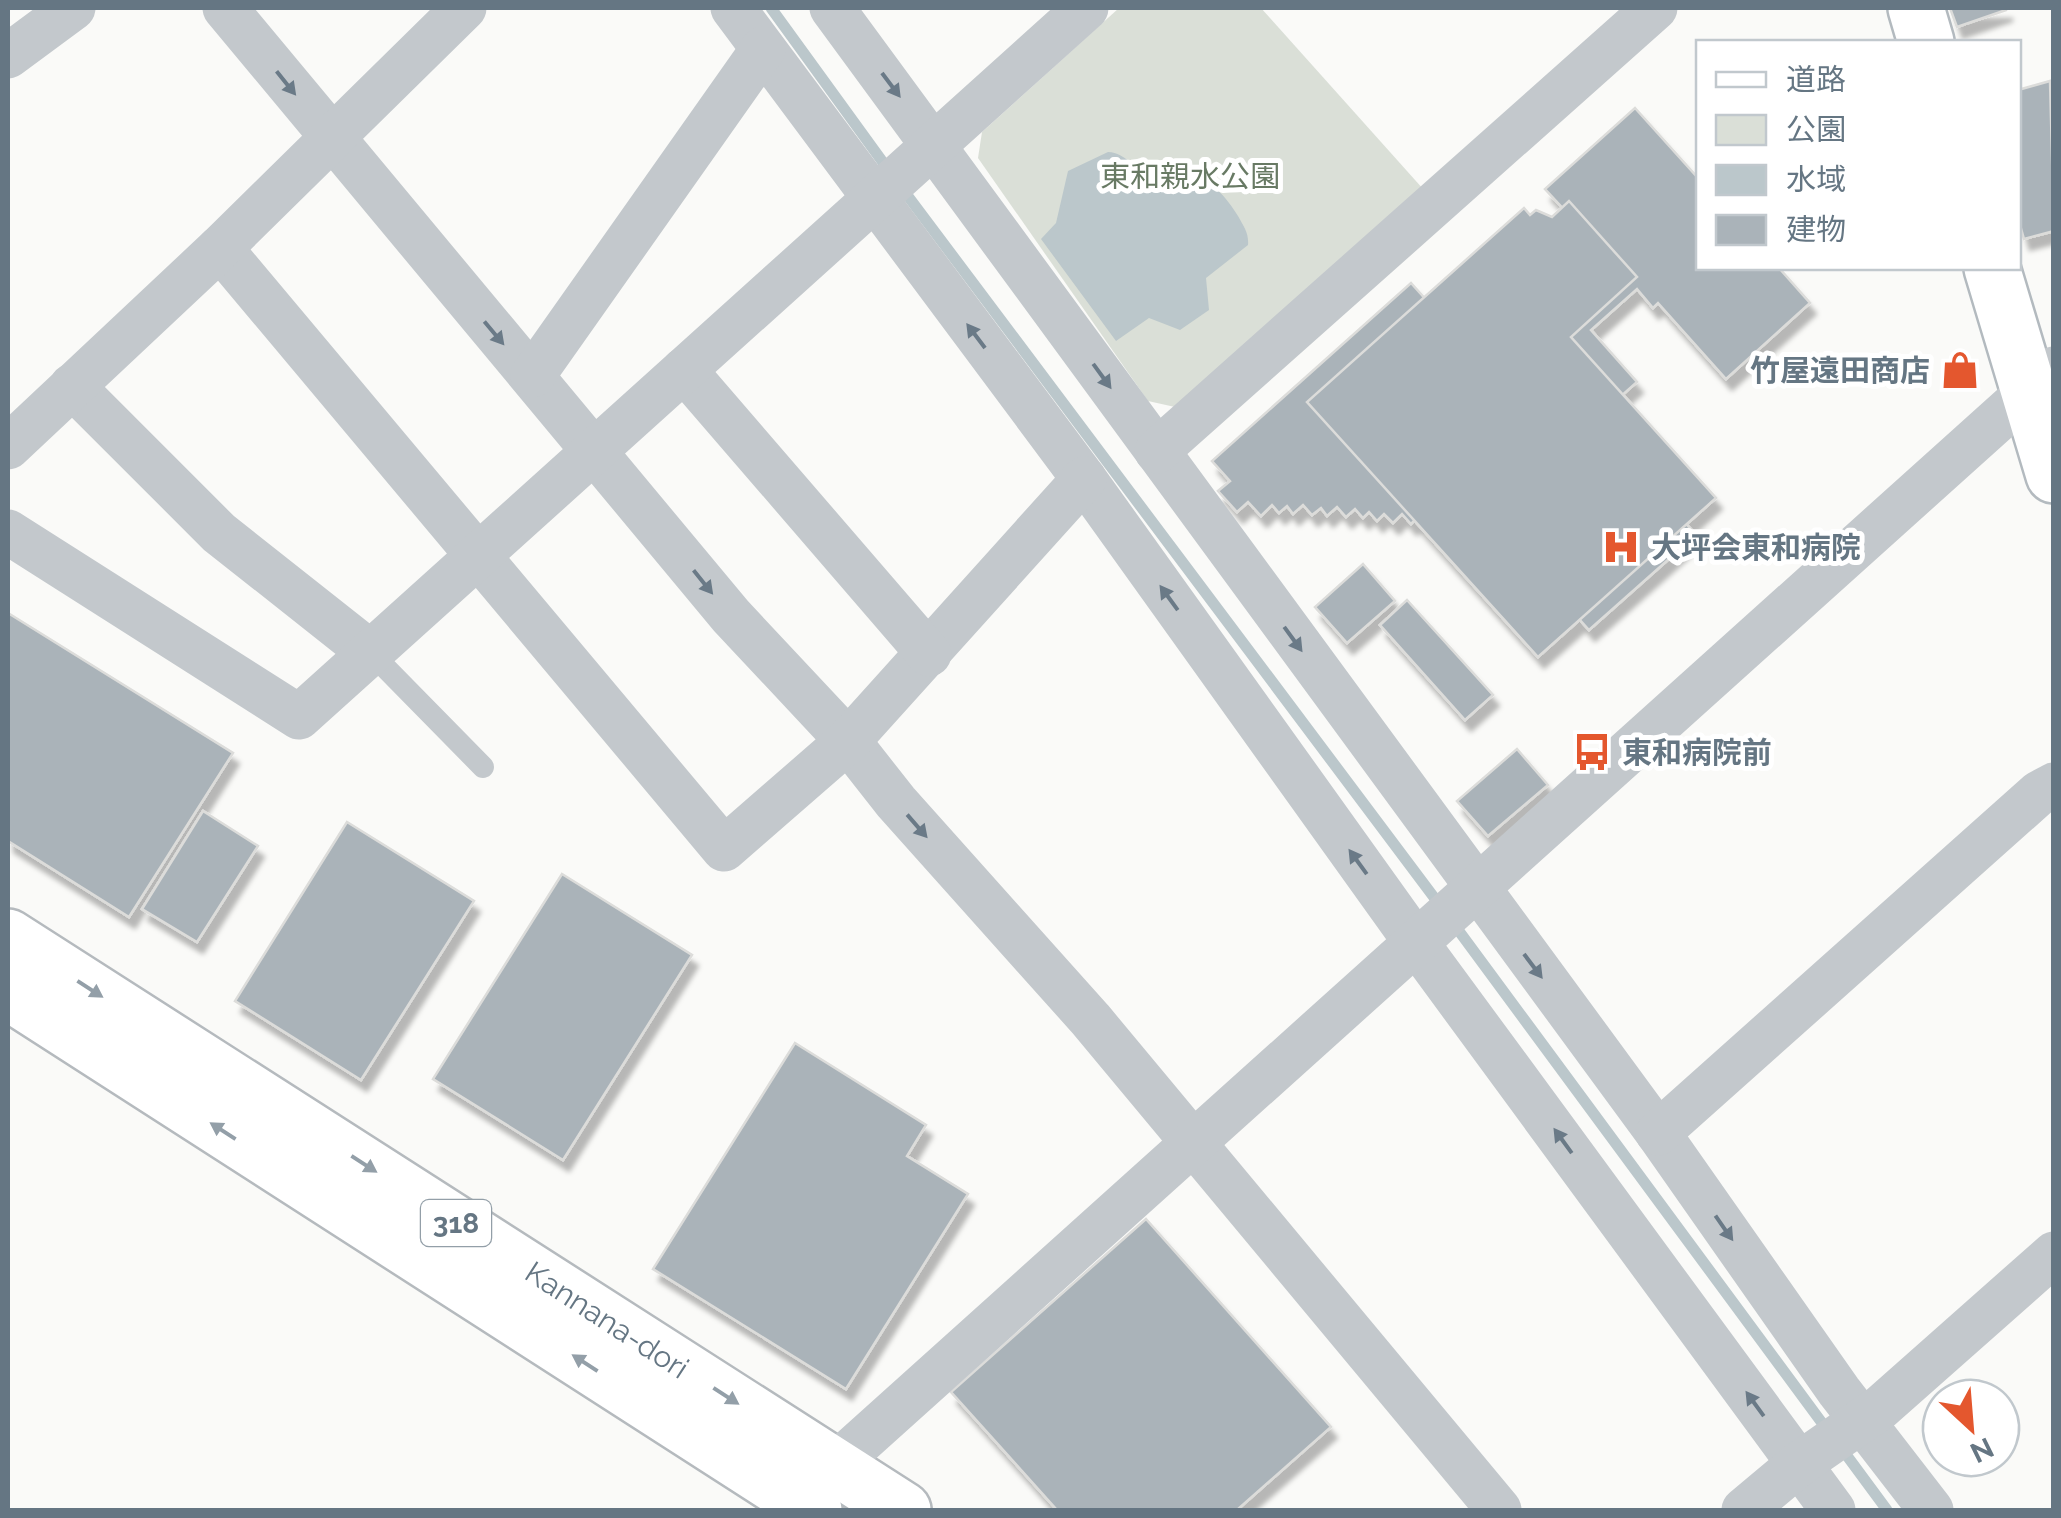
<svg xmlns="http://www.w3.org/2000/svg" width="2061" height="1518" font-family="Raleway,'Noto Sans JP',sans-serif">
	<defs>
		<filter id="shadow"><feDropShadow dx="6" dy="11" stdDeviation="2.5" flood-color="#0004"/></filter>
	</defs>
	<rect width="100%" height="100%" fill="#fafaf8"/>
	<path fill="#dadfd7" d="M 1119,8 L 1261,8 L 1424,190 L 1175,407 L 1148,401 L 978,158 L 982,132 Z"/>
	<path fill="#bbc7cb" d="M 1108,152 C 1127,153 1133,169 1148,177 C 1190,197 1201,157 1238,216 C 1244,227 1249,233 1248,245 L 1206,278 L 1209,310 L 1180,330 L 1149,318 L 1116,341 L 1041,239 L 1056,223 L 1068,171 Z"/>
	<g fill="none" stroke-linecap="round" stroke-linejoin="round">
		<g stroke="#bbc7cb" stroke-width="11">
			<path d="M 771,8 L 890,172"/>
			<path d="M 901,187 L 1442,908"/>
			<path d="M 1453,923 L 1828,1431"/>
			<path d="M 1839,1445 L 1887,1510"/>
		</g>
	</g>
	<g fill="#aab3b9" stroke="#dcdcda" stroke-width="2.5" filter="url(#shadow)">
		<path d="M 1950,8 L 2006,8 L 2006,10 L 1957,27 Z"/>
		<path d="M 2050,81 L 2054,231 L 2024,239 L 2018,218 L 2018,90 Z"/>
		<path d="M 1635,108 L 1698,178 L 1698,268 L 1779,268 L 1810,303 L 1726,379 L 1658,303 L 1653,308 L 1637,289 L 1591,330 L 1637,382 L 1594,420 L 1696,535 L 1589,630 L 1477,506 L 1482,503 L 1468,487 L 1431,520 L 1423,512 L 1411,524 L 1402,514 L 1393,523 L 1384,514 L 1377,521 L 1369,512 L 1363,518 L 1355,509 L 1346,517 L 1337,507 L 1327,516 L 1321,508 L 1312,515 L 1303,505 L 1293,514 L 1287,506 L 1279,513 L 1272,505 L 1261,516 L 1248,502 L 1237,512 L 1218,491 L 1230,481 L 1212,461 L 1411,283 L 1471,350 L 1593,241 L 1545,189 Z"/>
		<path d="M 1569,201 L 1637,277 L 1571,337 L 1716,498 L 1538,657 L 1307,402 L 1524,208 L 1530,215 L 1536,210 L 1552,217 Z"/>
		<path d="M 1363,564 L 1395,601 L 1347,643 L 1315,607 Z"/>
		<path d="M 1407,600 L 1493,695 L 1465,720 L 1380,625 Z"/>
		<path d="M 8,613 L 233,753 L 129,917 L 8,841 Z"/>
		<path d="M 1517,749 L 1548,785 L 1488,836 L 1457,801 Z"/>
		<path d="M 203,811 L 258,846 L 197,942 L 142,909 Z"/>
		<path d="M 347,822 L 474,901 L 361,1080 L 235,1001 Z"/>
		<path d="M 562,874 L 692,955 L 563,1160 L 433,1079 Z"/>
		<path d="M 795,1043 L 926,1125 L 907,1156 L 968,1194 L 846,1389 L 653,1269 Z"/>
		<path d="M 1146,1219 L 1331,1427 L 1237,1510 L 1057,1510 L 951,1392 Z"/>
	</g>
	<g fill="none" stroke-linecap="round" stroke-linejoin="round">
		<g stroke="#b3babf" stroke-width="60">
			<g id="secondary">
				<path d="M 1916,8 L 1926,42"/>
				<path d="M 1992,268 L 2054,475"/>
			</g>
		</g>
		<g stroke="#b5babe" stroke-width="60">
			<g id="primary">
				<path d="M 8,937 L 903,1510"/>
				<path d="M 8,992 L 814,1510"/>
			</g>
		</g>
		<path stroke="#c3c8cc" stroke-width="22" d="M 372,654 L 483,767"/>
		<g stroke="#c3c8cc" stroke-width="45">
			<path d="M 225,8 L 731,616 L 848,741 L 896,802 L 1091,1020 L 1499,1510"/>
			<path d="M 733,8 L 1084,479 L 1415,941 L 1833,1510"/>
			<path d="M 832,8 L 1658,1133 L 1839,1391 L 1931,1510"/>
			<path d="M 8,56 L 73,8"/>
			<path d="M 220,248 L 724,849 L 848,741 L 1084,479"/>
			<path d="M 684,370 L 929,654"/>
			<path d="M 533,375 L 763,49"/>
			<path d="M 72,386 L 219,533 L 372,654"/>
			<path d="M 8,447 L 220,248 L 464,8"/>
			<path d="M 1157,451 L 1655,8"/>
			<path d="M 8,532 L 299,717 L 1086,8"/>
			<path d="M 1658,1133 L 2039,793 L 2054,785"/>
			<path d="M 835,1465 L 2054,369"/>
			<path d="M 1744,1510 L 1799,1464 L 1880,1408 L 2054,1254"/>
		</g>
		<use href="#secondary" stroke="#fff" stroke-width="55"/>
		<use href="#primary" stroke="#fff" stroke-width="55"/>
	</g>
	<defs><path id="oneway-solid" d="M-6-.8H1V-3.2L6.5 0L1 3.2V.8H-6Z" transform="scale(2.5)"/></defs>
	<g fill="#6a7a87">
		<use href="#oneway-solid" transform="translate(286 83) rotate(51)"/>
		<use href="#oneway-solid" transform="translate(891 85) rotate(53)"/>
		<use href="#oneway-solid" transform="translate(494 333) rotate(50)"/>
		<use href="#oneway-solid" transform="translate(976 336) rotate(-127)"/>
		<use href="#oneway-solid" transform="translate(1102 376) rotate(54)"/>
		<use href="#oneway-solid" transform="translate(703 582) rotate(51)"/>
		<use href="#oneway-solid" transform="translate(1169 598) rotate(-126)"/>
		<use href="#oneway-solid" transform="translate(1293 639) rotate(54)"/>
		<use href="#oneway-solid" transform="translate(917 826) rotate(49)"/>
		<use href="#oneway-solid" transform="translate(1358 862) rotate(-126)"/>
		<use href="#oneway-solid" transform="translate(1533 966) rotate(53)"/>
		<use href="#oneway-solid" transform="translate(1563 1141) rotate(-126)"/>
		<use href="#oneway-solid" transform="translate(1724 1228) rotate(55)"/>
		<use href="#oneway-solid" transform="translate(1755 1404) rotate(-126)"/>
	</g>
	<g fill="#939fa8">
		<use href="#oneway-solid" transform="translate(90 989) rotate(33)"/>
		<use href="#oneway-solid" transform="translate(223 1131) rotate(-147)"/>
		<use href="#oneway-solid" transform="translate(364 1164) rotate(33)"/>
		<use href="#oneway-solid" transform="translate(585 1363) rotate(-147)"/>
		<use href="#oneway-solid" transform="translate(726 1396) rotate(33)"/>
	</g>
	<defs>
		<g id="shop-bare" transform="scale(3)"><path d="M-5-2.5h2.3a2.7 3.5 0 0 1 5.4 0H5L5.5 6h-11ZM-1.5-2.5h3a1.5 2.3 0 0 0-3 0Z" fill="#e4572e" stroke="#fff" stroke-width="2.5" paint-order="stroke"/></g>
		<g id="hospital-bare" transform="scale(3)"><path d="M-5-5h3v3.5h4V-5h3V5h-3V1.5h-4V5h-3Z" fill="#e4572e" stroke="#fff" stroke-width="2.5" paint-order="stroke"/></g>
		<g id="bus-bare" transform="scale(3)"><path d="M-5-6H5V4H4V6H2V4H-2V6H-4V4H-5ZM-3.5-4V0h7V-4ZM-3.5 1.2v1.5H-2V1.2ZM2 1.2v1.5H3.5V1.2Z" fill="#e4572e" stroke="#fff" stroke-width="2.5" paint-order="stroke"/></g>
	</defs>
	<g fill-rule="evenodd">
		<use href="#shop-bare" x="1960" y="370"/>
		<use href="#hospital-bare" x="1621" y="547"/>
		<use href="#bus-bare" x="1592" y="752"/>
	</g>
	<g text-anchor="middle" dominant-baseline="central" stroke-width="10" stroke-linejoin="round" paint-order="stroke">
		<rect fill="#fff" stroke="#939fa8" stroke-width="2.5" x="421" y="1200" width="70" height="46" rx="8"/>
		<g font-size="28" font-weight="bold" fill="#657683">
			<text x="456" y="1223">318</text>
		</g>
		<g font-size="30" fill="#687a64" stroke="#fff">
			<text x="1190" y="176">東和親水公園</text>
		</g>
		<g font-size="30" font-weight="bold" fill="#657683" stroke="#fff" text-anchor="start">
			<text x="1930" y="370" text-anchor="end">竹屋遠田商店</text>
			<text x="1651" y="547">大坪会東和病院</text>
			<text x="1622" y="752">東和病院前</text>
		</g>
		<g font-size="30" fill="#657683" stroke="#fff">
			<text transform="translate(607 1320) rotate(33)">Kannana-dori</text>
		</g>
	</g>
	<rect width="2061" height="1518" fill="none" stroke="#657683" stroke-width="20"/>
	<rect x="1696" y="40" width="325" height="230" fill="#ffffff" stroke="#c1c8cd" stroke-width="2.5"/>
	<rect x="1716" y="72" width="50" height="15" fill="#ffffff" stroke="#c1c8cd" stroke-width="2.5"/>
	<text x="1786" y="90" font-size="30" fill="#657683">道路</text>
	<rect x="1716" y="115" width="50" height="30" fill="#dadfd7" stroke="#c1c8cd" stroke-width="2.5"/>
	<text x="1786" y="140" font-size="30" fill="#657683">公園</text>
	<rect x="1716" y="165" width="50" height="30" fill="#bbc7cb" stroke="#c1c8cd" stroke-width="2.5"/>
	<text x="1786" y="190" font-size="30" fill="#657683">水域</text>
	<rect x="1716" y="215" width="50" height="30" fill="#aab3b9" stroke="#c1c8cd" stroke-width="2.5"/>
	<text x="1786" y="240" font-size="30" fill="#657683">建物</text>
	<g transform="translate(1971 1428) rotate(154)"><circle r="48" fill="#ffffff" stroke="#c1c8cd" stroke-width="2.5"/>
	<path d="M0-8L18 38L0 25L-18 38Z" fill="#e4572e"/>
	<text y="-15" font-size="28" font-weight="bold" text-anchor="middle" fill="#657683">N</text>
	</g>
</svg>
